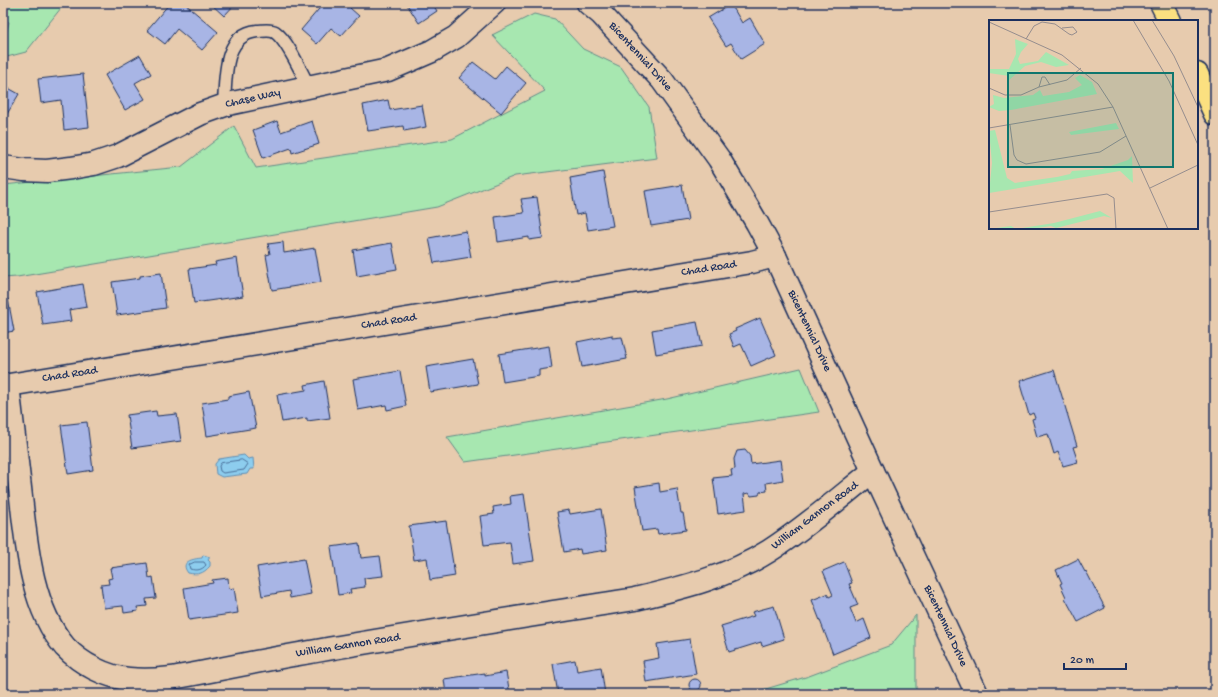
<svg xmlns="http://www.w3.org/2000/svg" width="1218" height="697" font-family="'Gochi Hand',sans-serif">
	<rect width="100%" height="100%" fill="#e7cbae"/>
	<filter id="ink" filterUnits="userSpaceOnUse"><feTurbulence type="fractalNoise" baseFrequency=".025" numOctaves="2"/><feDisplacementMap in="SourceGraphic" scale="8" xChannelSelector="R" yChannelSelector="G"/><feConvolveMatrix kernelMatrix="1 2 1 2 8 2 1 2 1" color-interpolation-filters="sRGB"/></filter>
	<g filter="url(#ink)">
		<g fill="#a7e7b0" stroke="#618b87">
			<path d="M 3,3 L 65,3 L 26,52 L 3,58 L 3,45 L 9,22 L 3,19 Z"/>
			<path d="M 534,14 L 555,19 L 583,49 L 621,67 L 649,107 L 657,158 L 515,176 L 437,207 L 17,277 L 3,278 L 3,185 L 181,167 L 234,126 L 256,168 L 452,139 L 545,91 L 492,35 Z"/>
			<path d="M 801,368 L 819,412 L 465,462 L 447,437 L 667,399 Z"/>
			<path d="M 916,615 L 916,694 L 749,694 L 809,676 L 891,645 Z"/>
		</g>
		<g fill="#8dcdee" stroke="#5f8eb4">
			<path d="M 244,455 L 248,459 L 253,458 L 254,469 L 250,469 L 247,474 L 222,477 L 216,474 L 215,464 L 219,459 Z"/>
			<path d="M 203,555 L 210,557 L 208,560 L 210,562 L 210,566 C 203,574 198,575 188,573 C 179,561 193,559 202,558 Z"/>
		</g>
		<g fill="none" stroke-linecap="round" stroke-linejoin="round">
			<g stroke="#496e98" stroke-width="1">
				<path d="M 242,460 L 248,464 L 244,470 L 223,473 L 220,471 L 219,466 L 221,463 Z"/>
				<path d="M 195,562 L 204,562 L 206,565 C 202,570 197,571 190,569 L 189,565 Z"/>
			</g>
		</g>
		<g fill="#a8b5e5" stroke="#1b2f5e">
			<path d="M 170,3 L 184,3 L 218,32 L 202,50 L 177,29 L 165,44 L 147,30 Z"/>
			<path d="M 210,3 L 236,3 L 224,16 Z"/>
			<path d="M 324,3 L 349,3 L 352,6 L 350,8 L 359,16 L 341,36 L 331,28 L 317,44 L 301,30 Z"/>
			<path d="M 406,3 L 432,3 L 437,11 L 419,23 Z"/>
			<path d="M 731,4 L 742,23 L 750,18 L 765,44 L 741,59 L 731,43 L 726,46 L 708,18 Z"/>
			<path d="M 140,55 L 151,74 L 135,83 L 145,99 L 125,110 L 105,75 Z"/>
			<path d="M 473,62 L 495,79 L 506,66 L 526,83 L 501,113 L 459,78 Z"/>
			<path d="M 83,74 L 89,127 L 64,130 L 61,100 L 41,103 L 38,79 Z"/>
			<path d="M 3,85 L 19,94 L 7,114 L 3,112 Z"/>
			<path d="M 388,100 L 390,110 L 422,105 L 426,127 L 404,131 L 403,126 L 368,131 L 363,105 Z"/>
			<path d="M 277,121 L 281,132 L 312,121 L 319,144 L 292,153 L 291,148 L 263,158 L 253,130 Z"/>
			<path d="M 603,172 L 613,226 L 588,230 L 585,213 L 576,215 L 570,178 Z"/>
			<path d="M 682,185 L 688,220 L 651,226 L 645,191 Z"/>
			<path d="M 537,197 L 543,238 L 529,240 L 529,237 L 498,242 L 495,217 L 524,213 L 521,199 Z"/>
			<path d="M 466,231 L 471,257 L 434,263 L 429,238 Z"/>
			<path d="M 283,242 L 284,253 L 315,248 L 321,282 L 272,290 L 266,255 L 270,254 L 268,244 Z"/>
			<path d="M 392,243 L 397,269 L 357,276 L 353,250 Z"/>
			<path d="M 237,258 L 243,296 L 194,303 L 189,269 L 216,265 L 215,262 Z"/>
			<path d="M 161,273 L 166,308 L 117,315 L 112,282 L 140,278 L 140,276 Z"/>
			<path d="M 83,284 L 87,307 L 69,310 L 71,321 L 43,325 L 37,292 Z"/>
			<path d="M 3,289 L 5,300 L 8,299 L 14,331 L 3,333 Z"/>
			<path d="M 760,318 L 776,355 L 751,366 L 741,344 L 734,347 L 729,334 L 736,331 L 735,329 Z"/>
			<path d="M 697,322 L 702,346 L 656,354 L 652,330 Z"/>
			<path d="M 612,335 L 612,338 L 622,337 L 627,359 L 582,367 L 577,342 Z"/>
			<path d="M 549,346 L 552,368 L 539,370 L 539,376 L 503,382 L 499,354 Z"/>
			<path d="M 473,359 L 478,384 L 430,392 L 426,367 Z"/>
			<path d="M 1054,370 L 1077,446 L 1073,447 L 1078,462 L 1063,466 L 1058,452 L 1054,454 L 1048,434 L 1037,437 L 1032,419 L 1035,418 L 1033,413 L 1029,415 L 1019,381 Z"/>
			<path d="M 400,371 L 406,406 L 387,410 L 386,405 L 358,410 L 353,379 Z"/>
			<path d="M 324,381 L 330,418 L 307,421 L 307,418 L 282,422 L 277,395 L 306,390 L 305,385 Z"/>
			<path d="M 249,392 L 256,428 L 207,436 L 202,403 L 228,399 L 228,396 Z"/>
			<path d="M 156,411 L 157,416 L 177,414 L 181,441 L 132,448 L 127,415 Z"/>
			<path d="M 87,422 L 93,470 L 68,474 L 61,425 Z"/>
			<path d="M 745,450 L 750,456 L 751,464 L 780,460 L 783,480 L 766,483 L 767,491 L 760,492 L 759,495 L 751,496 L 749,493 L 744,494 L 746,510 L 718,514 L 713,478 L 732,476 L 731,470 L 735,469 L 734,459 L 737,451 Z"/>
			<path d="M 659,483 L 660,492 L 677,489 L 681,513 L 683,513 L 686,530 L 658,534 L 657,529 L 642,531 L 635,487 Z"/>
			<path d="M 524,494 L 534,561 L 513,564 L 510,542 L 484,545 L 480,516 L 494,514 L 493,507 L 511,504 L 510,496 Z"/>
			<path d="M 601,509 L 607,550 L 581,554 L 580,549 L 564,552 L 557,512 L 569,510 L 570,514 Z"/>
			<path d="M 446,521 L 455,576 L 430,580 L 427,558 L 414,560 L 409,526 Z"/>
			<path d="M 359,543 L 361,558 L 380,556 L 383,576 L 364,578 L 365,587 L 350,589 L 351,593 L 338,595 L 331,547 Z"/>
			<path d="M 304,559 L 311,594 L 290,598 L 289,591 L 262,596 L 257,567 Z"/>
			<path d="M 1078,559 L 1085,572 L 1086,571 L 1105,608 L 1078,622 L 1065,598 L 1066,597 L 1060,584 L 1062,583 L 1056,570 Z"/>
			<path d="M 844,562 L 852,583 L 849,584 L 858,605 L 850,608 L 856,623 L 864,619 L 871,638 L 833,654 L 812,600 L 827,594 L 829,597 L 833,595 L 823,571 Z"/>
			<path d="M 147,563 L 149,578 L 153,577 L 156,598 L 146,599 L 147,606 L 137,607 L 138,611 L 124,613 L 123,606 L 104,608 L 101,585 L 109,584 L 108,579 L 112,578 L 110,568 Z"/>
			<path d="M 228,578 L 229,589 L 234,588 L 238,613 L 189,620 L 184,588 L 213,583 L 212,580 Z"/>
			<path d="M 774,606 L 784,639 L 762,646 L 761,642 L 729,652 L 721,626 L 754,616 L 752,612 Z"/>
			<path d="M 690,639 L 696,674 L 646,682 L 643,661 L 659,658 L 657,644 Z"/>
			<path d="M 575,660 L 577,671 L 601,667 L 605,694 L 558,694 L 553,664 Z"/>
			<path d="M 506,672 L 510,694 L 446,694 L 444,679 L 485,673 L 485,676 Z"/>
			<circle cx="695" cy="685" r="6"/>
		</g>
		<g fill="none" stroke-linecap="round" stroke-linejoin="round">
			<g stroke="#1b2f5e" stroke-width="15">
				<path id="lane" d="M 224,105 C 226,80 222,35 257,31 C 262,31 270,29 275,32 C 288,41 301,72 309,87"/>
			</g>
			<g stroke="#1b2f5e" stroke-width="25">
				<g id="street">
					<path d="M 3,167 L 24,170 L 47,171 L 71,168 L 94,164 L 118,156 L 200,114 L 228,104 L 388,70 L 432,51 L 456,37 L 494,3"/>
					<path d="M 8,385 C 12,420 16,454 20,488 C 26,540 30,606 65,647 C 81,664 106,677 129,679 C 157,682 184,676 210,671 C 240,665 270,659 299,654 C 411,634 523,617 635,599 C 681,588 728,577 769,551 C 805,528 839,498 873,471"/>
					<path d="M 3,386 L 752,262 L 775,256"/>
				</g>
			</g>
			<g stroke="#1b2f5e" stroke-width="25">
				<path id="secondary" d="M 588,3 L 601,14 L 662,80 L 719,159 L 757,223 L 775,256 L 873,471 L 977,694"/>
			</g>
			<g stroke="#1b2f5e" stroke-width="25">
				<g id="highway">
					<path d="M 1161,3 L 1170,21"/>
					<path d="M 1197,74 L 1215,114"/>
				</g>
			</g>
			<use href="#lane" stroke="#e7cbae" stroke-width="12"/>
			<use href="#street" stroke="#e7cbae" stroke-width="22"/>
			<use href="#secondary" stroke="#e7cbae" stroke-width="22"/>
			<use href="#highway" stroke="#fbe080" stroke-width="22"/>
		</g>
	</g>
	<g text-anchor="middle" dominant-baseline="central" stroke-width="3" stroke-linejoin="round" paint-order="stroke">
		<g font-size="12" fill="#1b2f5e" stroke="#e7cbae">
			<text transform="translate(640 57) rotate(48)">Bicentennial Drive</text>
			<text transform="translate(253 99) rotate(-13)">Chase Way</text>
			<text transform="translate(709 269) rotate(-9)">Chad Road</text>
			<text transform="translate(389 322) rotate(-9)">Chad Road</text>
			<text transform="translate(809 331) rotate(65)">Bicentennial Drive</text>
			<text transform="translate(70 375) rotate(-9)">Chad Road</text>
			<text transform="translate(815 516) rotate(-37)">William Gannon Road</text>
			<text transform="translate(945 626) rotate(65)">Bicentennial Drive</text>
			<text transform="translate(348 646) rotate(-9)">William Gannon Road</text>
		</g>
	</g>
	<g transform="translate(989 20)">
		<rect width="209" height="209" fill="#e7cbae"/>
		<path d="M 26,19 L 39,24 L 32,32 L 29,39 L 31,44 L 49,41 L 57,32 L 80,45 L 67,47 L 52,42 L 36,46 L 19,61 L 20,56 L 0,53 L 0,49 L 20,49 L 27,34 ZM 91,55 L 103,62 L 108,74 L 22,90 L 10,91 L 0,87 L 5,84 L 4,75 L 15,78 L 44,75 L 51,70 L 54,76 L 80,72 L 93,65 L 86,58 ZM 127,103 L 130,109 L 82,115 L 80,112 ZM 6,110 L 18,158 L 26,163 L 68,157 L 81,154 L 83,151 L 113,149 L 139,140 L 143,136 L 144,163 L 131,151 L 0,173 L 3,143 L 0,111 ZM 111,191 L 123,198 L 115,196 L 67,208 L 62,206 L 43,209 L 0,209 L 22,206 L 27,209 L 65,203 Z" fill="#a7e7b0"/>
		<path fill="none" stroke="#958d8e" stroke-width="1" d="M 144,0 L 180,61 L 209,125M 163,0 L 185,36 L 209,87M 0,2 L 73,35 L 109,64 L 124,87 L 179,209M 37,19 L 45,6 L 53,2 L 66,4 L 80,14 L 83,15 L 88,12 L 84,7 L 73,8M 50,67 L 53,57 L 56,57 L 61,65M 0,68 L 16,75 L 32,75 L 50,67 L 78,60 L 92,48M 21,105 L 25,135 L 28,140 L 37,144 L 111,132 L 137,116M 0,108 L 124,87M 161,168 L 209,145M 0,192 L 118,174 L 125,178 L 127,209"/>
		<path fill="#0f766e" fill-opacity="0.15" stroke="#0f766e" stroke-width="2" d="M 19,53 L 184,53 L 184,147 L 19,147 Z"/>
		<rect width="209" height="209" fill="none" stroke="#1b2f5e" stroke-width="2"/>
	</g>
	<rect width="1218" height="697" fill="none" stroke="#e7cbae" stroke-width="16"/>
	<rect x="8" y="8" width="1202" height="681" fill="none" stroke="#1b2f5e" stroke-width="1.5" filter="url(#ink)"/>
	<path d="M1064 663v6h62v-6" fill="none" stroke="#1b2f5e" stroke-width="2"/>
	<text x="1070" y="663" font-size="12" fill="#1b2f5e" stroke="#e7cbae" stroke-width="3" paint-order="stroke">20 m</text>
</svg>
